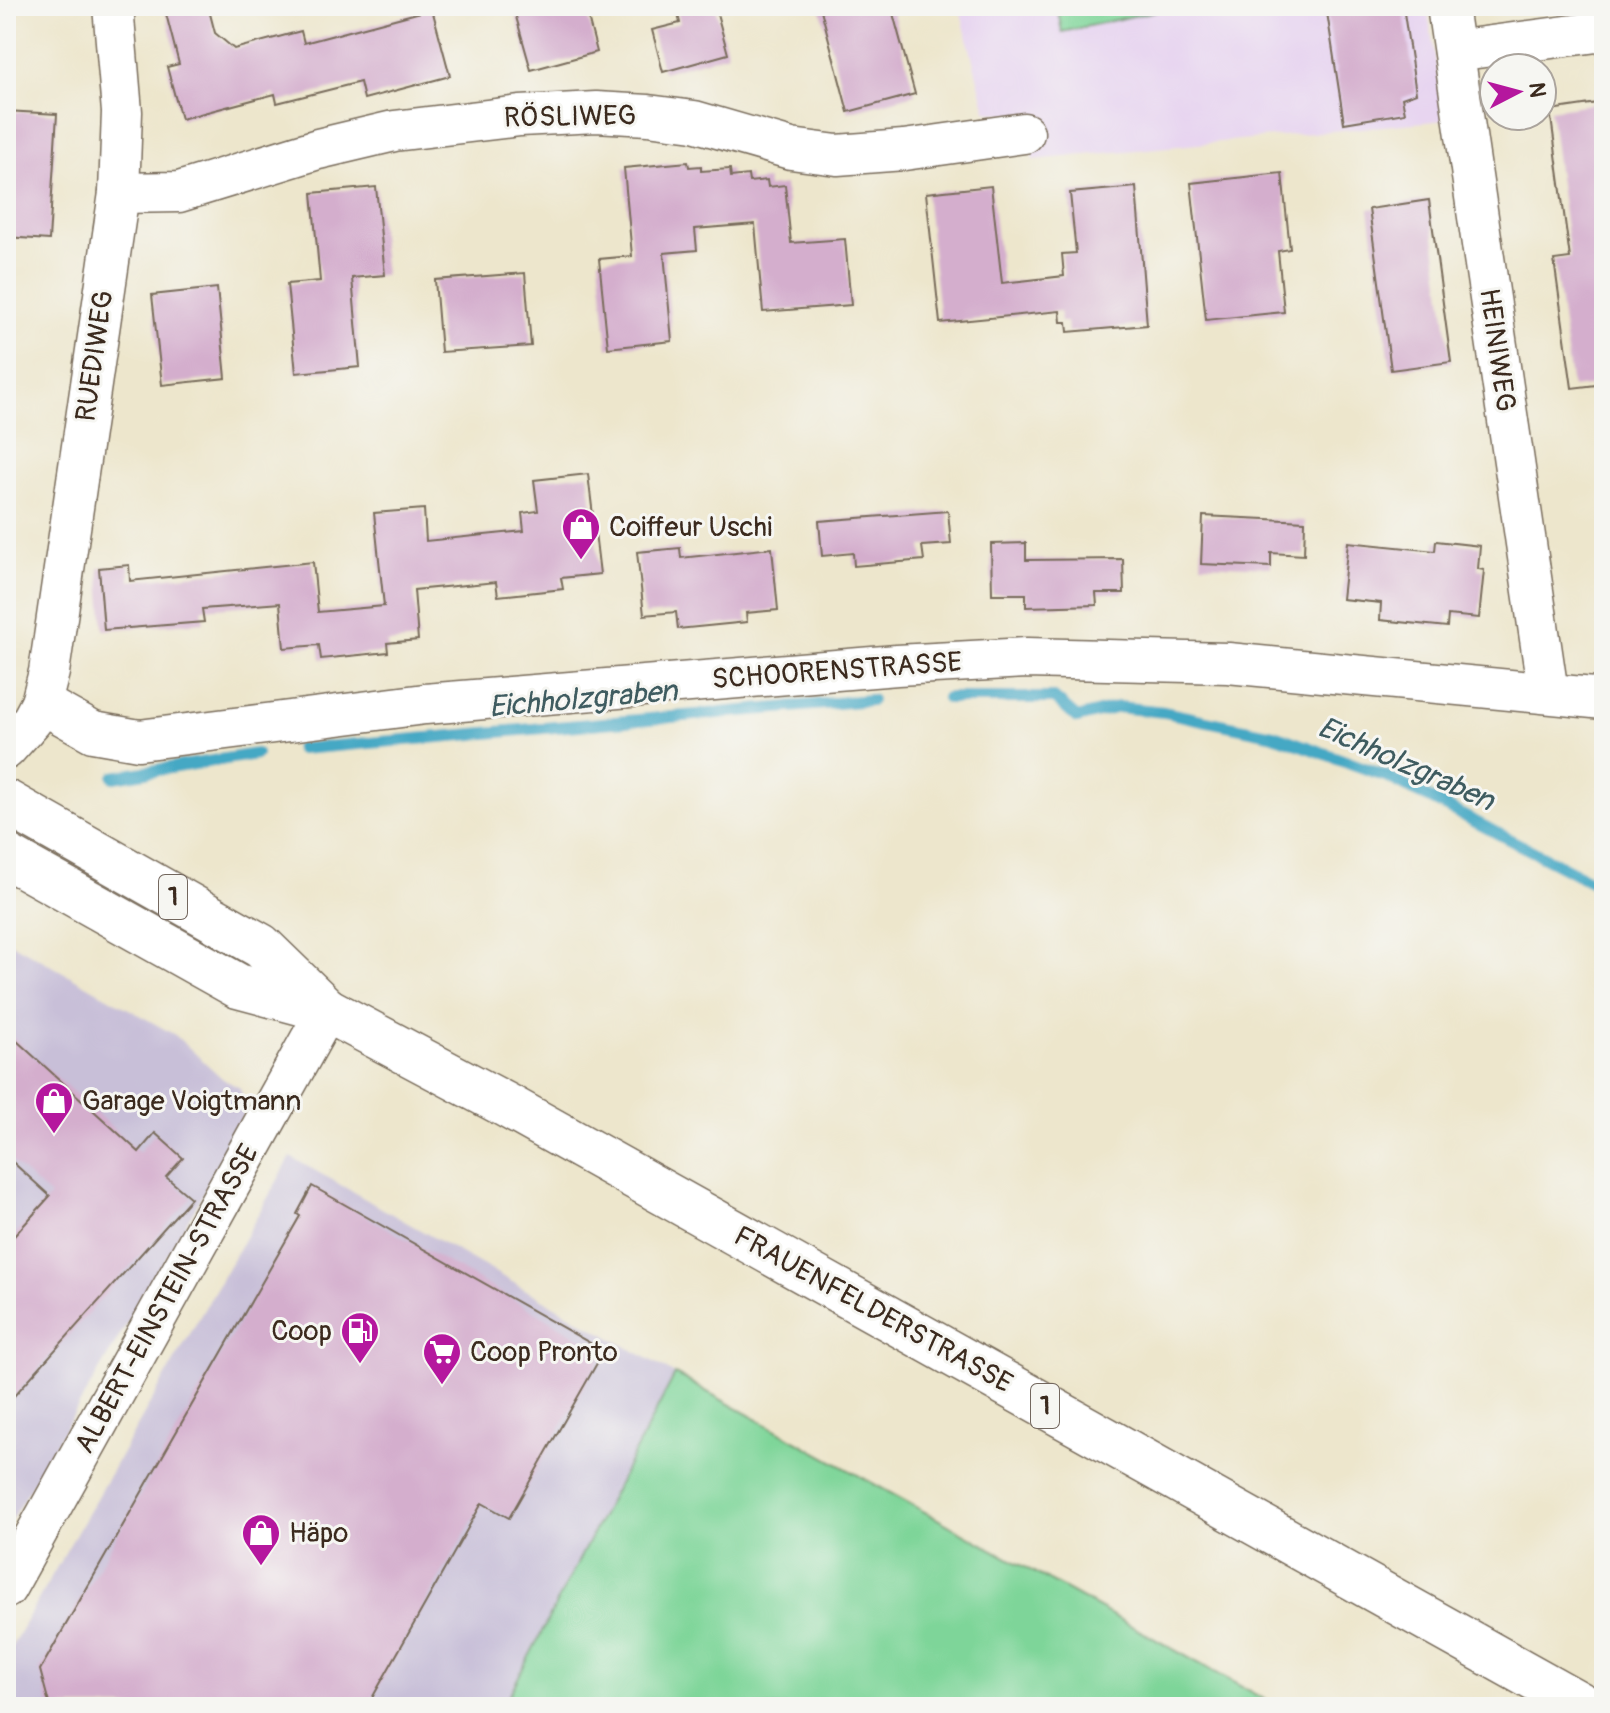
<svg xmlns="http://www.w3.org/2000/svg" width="1610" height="1713" font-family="Pangolin,sans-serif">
	<rect width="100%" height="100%" fill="#f6f6f2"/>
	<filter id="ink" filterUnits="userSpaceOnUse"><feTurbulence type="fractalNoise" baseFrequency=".0125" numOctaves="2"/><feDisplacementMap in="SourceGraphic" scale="16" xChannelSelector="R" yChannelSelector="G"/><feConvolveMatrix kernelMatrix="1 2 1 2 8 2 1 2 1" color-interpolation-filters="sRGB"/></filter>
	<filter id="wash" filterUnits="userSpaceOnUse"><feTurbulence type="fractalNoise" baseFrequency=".006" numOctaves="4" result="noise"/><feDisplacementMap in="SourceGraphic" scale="32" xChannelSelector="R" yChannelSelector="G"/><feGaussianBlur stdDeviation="1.8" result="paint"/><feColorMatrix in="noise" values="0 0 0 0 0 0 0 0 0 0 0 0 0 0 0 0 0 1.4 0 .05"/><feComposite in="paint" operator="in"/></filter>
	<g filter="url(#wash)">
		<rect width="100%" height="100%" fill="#ede6cc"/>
		<path fill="#e6d2f0" d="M 959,6 L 1427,6 L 1445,120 L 1033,160 L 1026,118 L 986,111 Z"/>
		<g fill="#c8bfd8">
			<path d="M 6,940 L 175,1035 L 223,1079 L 240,1088 L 247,1110 L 198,1203 L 6,1529 Z"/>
			<path d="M 291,1157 L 675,1374 L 503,1707 L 6,1707 L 6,1656 Z"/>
		</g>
		<g fill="#7ed599" stroke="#5c805c" stroke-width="2">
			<path d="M 1057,6 L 1177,6 L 1062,32 Z"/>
			<path d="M 675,1374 L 1278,1707 L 503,1707 Z"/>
		</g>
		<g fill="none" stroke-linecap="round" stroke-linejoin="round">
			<g stroke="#44a8c4" stroke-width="12">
				<path d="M 947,698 L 1054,698 L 1077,718 L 1118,707 L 1164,712 L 1274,735 L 1386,776 L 1604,888"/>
				<path d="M 300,749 L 871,700"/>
				<path d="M 114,777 L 256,754"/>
			</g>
		</g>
		<g id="blocks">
			<g fill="#d4aecd">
				<path d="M 164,6 L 208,6 L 215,33 L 234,49 L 301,31 L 304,43 L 432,9 L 450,76 L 364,99 L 360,82 L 277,103 L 275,94 L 181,119 L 167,67 L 179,64 Z"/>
				<path d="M 513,6 L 585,6 L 597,52 L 531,70 Z"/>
				<path d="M 676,6 L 715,6 L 728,54 L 663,72 L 652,30 L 680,23 Z"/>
				<path d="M 820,6 L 891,6 L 915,94 L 848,112 Z"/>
				<path d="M 1326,6 L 1403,6 L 1416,93 L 1402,98 L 1405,113 L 1344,123 Z"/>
				<path d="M 1604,102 L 1604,384 L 1572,388 L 1554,260 L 1570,258 L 1550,110 Z"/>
				<path d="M 6,111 L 57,114 L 49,240 L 6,237 Z"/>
				<path d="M 688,162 L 689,167 L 701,166 L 701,171 L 730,169 L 731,177 L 748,175 L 749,182 L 767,180 L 768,187 L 785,185 L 791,243 L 845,239 L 851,305 L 763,312 L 755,224 L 695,229 L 697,250 L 664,253 L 672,341 L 608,348 L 599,259 L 632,256 L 624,168 Z"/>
				<path d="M 1282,173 L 1290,249 L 1278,251 L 1284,312 L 1206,320 L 1191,183 Z"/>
				<path d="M 991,186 L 1002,283 L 1064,276 L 1062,254 L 1076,253 L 1070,193 L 1136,187 L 1147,325 L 1068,332 L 1067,322 L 1061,322 L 1060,311 L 940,323 L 926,193 Z"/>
				<path d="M 376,187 L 385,275 L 352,278 L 360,367 L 296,373 L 287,284 L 320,281 L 312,193 Z"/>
				<path d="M 1429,200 L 1451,362 L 1391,370 L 1369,209 Z"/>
				<path d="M 525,273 L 531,346 L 441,352 L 435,280 Z"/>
				<path d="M 217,288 L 226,378 L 162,385 L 152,295 Z"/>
				<path d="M 588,474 L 600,574 L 561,578 L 563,589 L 498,596 L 496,582 L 414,590 L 418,640 L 387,643 L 388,652 L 321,659 L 319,645 L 284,648 L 280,603 L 202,609 L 204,622 L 104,630 L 99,568 L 129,565 L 130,581 L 313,562 L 318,612 L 384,606 L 374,513 L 424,509 L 426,541 L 524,531 L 522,513 L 538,511 L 534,480 Z"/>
				<path d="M 948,511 L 951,544 L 922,546 L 924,560 L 854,566 L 853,553 L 822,556 L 819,521 Z"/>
				<path d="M 1203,516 L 1305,521 L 1304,555 L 1271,553 L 1271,567 L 1201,564 Z"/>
				<path d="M 1436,541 L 1480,546 L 1478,569 L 1484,570 L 1479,618 L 1448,615 L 1447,627 L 1380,620 L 1381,603 L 1342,599 L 1348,542 L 1435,551 Z"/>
				<path d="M 1026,543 L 1026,560 L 1123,559 L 1124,593 L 1096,593 L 1097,605 L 1026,607 L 1026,594 L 992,594 L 991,544 Z"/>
				<path d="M 680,548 L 681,558 L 772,548 L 778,610 L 746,613 L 747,622 L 678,629 L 676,612 L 644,615 L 637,552 Z"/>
				<path d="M 6,1031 L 139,1152 L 155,1133 L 183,1158 L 166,1177 L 191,1198 L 6,1405 L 6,1245 L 50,1196 L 6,1156 Z"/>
				<path d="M 312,1186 L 604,1351 L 509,1518 L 482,1503 L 367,1707 L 50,1707 L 40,1670 L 300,1216 L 297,1214 Z"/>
			</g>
		</g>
	</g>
	<g filter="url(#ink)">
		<use href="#blocks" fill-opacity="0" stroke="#796c5b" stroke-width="2"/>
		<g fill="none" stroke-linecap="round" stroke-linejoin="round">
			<g stroke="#796c5b" stroke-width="43">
				<g id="minor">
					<path d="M 1447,6 L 1548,693"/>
					<path d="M 1454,51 L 1604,31"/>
					<path d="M 119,193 L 179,192 L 318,149 L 394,131 L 520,116 L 596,112 L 648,115 L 694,121 L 791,149 L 837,155 L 904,150 L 1024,133"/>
					<path d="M 41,703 L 49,672 L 119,193 L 122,112 L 113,6"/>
					<path d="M 6,749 L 32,720 L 41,703 L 93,732 L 139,740 L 425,704 L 897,665 L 1027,658 L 1228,663 L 1604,699"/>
					<path d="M 6,1588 L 327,1010"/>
				</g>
			</g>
			<g stroke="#796c5b" stroke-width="47">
				<g id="primary">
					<path d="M 6,802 L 261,946 L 327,1010"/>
					<path d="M 6,856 L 238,986 L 327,1010 L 506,1105 L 1585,1707"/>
				</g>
			</g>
			<use href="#minor" stroke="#fff" stroke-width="40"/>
			<use href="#primary" stroke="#fff" stroke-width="44"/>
		</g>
	</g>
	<defs>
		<g id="shop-pin" transform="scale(2)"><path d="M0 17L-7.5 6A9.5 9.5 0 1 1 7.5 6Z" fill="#b5179e" stroke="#f6f6f2"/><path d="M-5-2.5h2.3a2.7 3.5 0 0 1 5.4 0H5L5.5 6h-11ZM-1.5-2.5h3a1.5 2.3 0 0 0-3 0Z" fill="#fff"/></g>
		<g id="fuel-pin" transform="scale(2)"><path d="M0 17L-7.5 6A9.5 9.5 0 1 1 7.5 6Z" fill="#b5179e" stroke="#f6f6f2"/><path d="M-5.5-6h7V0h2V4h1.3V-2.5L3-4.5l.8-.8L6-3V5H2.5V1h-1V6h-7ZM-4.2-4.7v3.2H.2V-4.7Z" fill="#fff"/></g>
		<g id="supermarket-pin" transform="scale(2)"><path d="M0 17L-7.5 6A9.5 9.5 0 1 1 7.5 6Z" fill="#b5179e" stroke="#f6f6f2"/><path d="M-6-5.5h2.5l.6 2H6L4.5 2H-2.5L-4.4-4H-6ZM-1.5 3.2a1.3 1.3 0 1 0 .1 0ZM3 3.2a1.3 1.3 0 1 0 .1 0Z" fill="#fff"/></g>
	</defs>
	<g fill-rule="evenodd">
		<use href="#shop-pin" x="581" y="527"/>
		<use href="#shop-pin" x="54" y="1101"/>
		<use href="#fuel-pin" x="360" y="1331"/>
		<use href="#supermarket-pin" x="442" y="1352"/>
		<use href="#shop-pin" x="261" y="1533"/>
	</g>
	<g text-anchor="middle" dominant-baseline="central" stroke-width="6" stroke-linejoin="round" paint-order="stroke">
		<g fill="#f6f6f2" stroke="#73675e" stroke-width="2">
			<rect x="159" y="875" width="28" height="44" rx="6"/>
			<rect x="1031" y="1384" width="28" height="44" rx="6"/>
		</g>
		<g font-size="26" font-weight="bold" fill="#3b2a1e">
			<text x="173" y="897">1</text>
			<text x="1045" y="1406">1</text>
		</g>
		<g font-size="28" fill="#3b2a1e" stroke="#f6f6f2">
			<text transform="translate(570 117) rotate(-1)">RÖSLIWEG</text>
			<text transform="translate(1497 350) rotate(82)">HEINIWEG</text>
			<text transform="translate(95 356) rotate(-82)">RUEDIWEG</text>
			<text transform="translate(837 671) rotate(-4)">SCHOORENSTRASSE</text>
			<text transform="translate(167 1299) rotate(-61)">ALBERT-EINSTEIN-STRASSE</text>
			<text transform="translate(873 1310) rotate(29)">FRAUENFELDERSTRASSE</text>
		</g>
		<g font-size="28" fill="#3b2a1e" stroke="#f6f6f2" text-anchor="start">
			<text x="609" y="527">Coiffeur Uschi</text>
			<text x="82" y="1101">Garage Voigtmann</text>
			<text x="332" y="1331" text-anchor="end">Coop</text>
			<text x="470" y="1352">Coop Pronto</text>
			<text x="289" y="1533">Häpo</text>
		</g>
		<g font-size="30" font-style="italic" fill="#3f5c60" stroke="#f6f6f2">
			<text transform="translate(583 699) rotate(-5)">Eichholzgraben</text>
			<text transform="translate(1406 764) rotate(24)">Eichholzgraben</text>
		</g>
	</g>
	<rect width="1610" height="1713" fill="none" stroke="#f6f6f2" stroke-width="32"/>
	<g transform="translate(1518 92) rotate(84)"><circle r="38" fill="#f6f6f2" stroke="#aba49d" stroke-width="2"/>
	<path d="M0-6L14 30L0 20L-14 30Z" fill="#b5179e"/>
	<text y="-12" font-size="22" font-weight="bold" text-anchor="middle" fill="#3b2a1e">N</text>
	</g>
</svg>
